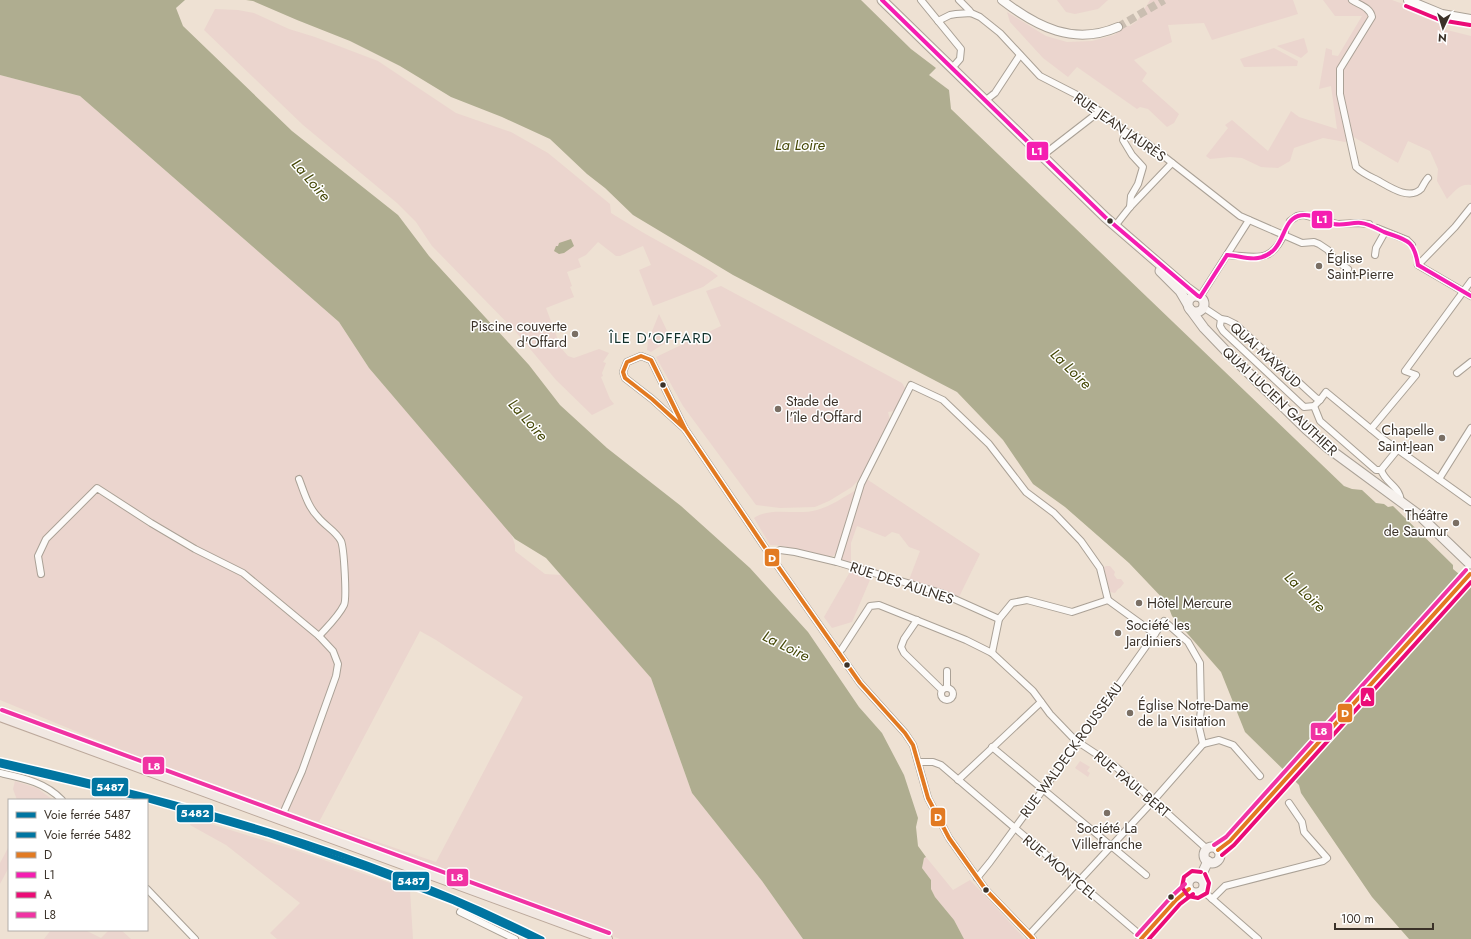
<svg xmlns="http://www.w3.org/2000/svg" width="1471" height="939" font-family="Jost,sans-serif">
	<rect width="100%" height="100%" fill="#eee1d3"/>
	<g fill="#ebd5ce" fill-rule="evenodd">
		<path d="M 1057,0 L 1108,0 L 1098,9 L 1075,14 L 1066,12 Z"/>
		<path d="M 1150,0 L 1293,0 L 1298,14 L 1212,40 L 1204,23 L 1168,25 L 1172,42 L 1134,60 L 1147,73 L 1142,81 L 1179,114 L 1174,123 L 1167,127 L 1148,109 L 1140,107 L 1137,109 L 1077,67 L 1068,77 L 1043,58 L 1010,22 L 1007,12 L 1046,36 L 1067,42 L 1092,41 L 1114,35 L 1125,26 L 1130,26 L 1137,21 Z"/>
		<path d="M 1323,0 L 1392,0 L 1444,19 L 1443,29 L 1471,36 L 1471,185 C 1460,183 1454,192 1447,199 L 1437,181 L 1438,169 L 1430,151 L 1408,141 L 1398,163 L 1352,136 L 1345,142 L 1323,138 L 1294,148 L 1290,161 L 1278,168 L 1261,167 L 1242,158 L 1230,157 L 1210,159 L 1206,156 L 1228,128 L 1225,125 L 1232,120 L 1268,151 L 1291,111 L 1299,117 L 1337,129 L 1331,86 L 1319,89 L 1326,48 L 1332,50 L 1332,55 L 1338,56 L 1362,16 L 1335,16 Z"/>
		<path d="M 215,9 L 238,10 L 254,13 L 289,29 L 315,37 L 378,61 L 456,113 L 511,132 L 548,153 L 610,204 L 611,213 L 642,232 L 710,270 L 718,276 L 703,287 L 653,306 L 639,270 L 651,265 L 643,246 L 620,256 L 616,256 L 598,242 L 586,255 L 578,259 L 581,267 L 567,272 L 572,286 L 570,287 L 574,297 L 546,308 L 561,348 L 568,356 L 574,358 L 599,349 L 609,353 L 603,362 L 606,363 L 602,373 L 603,376 L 601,377 L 610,399 L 614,404 L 592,415 L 556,380 L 516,332 L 432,246 L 416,222 L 397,203 L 303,125 L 204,30 Z"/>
		<path d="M 1304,38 L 1308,52 L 1301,58 L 1277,46 Z"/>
		<path d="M 1274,48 L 1298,61 L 1297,66 L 1244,67 L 1240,59 Z"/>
		<path d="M 0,75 L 80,96 L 339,322 L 369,368 L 511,533 L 515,545 L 515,551 L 545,574 L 561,575 L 651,678 L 692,793 L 762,881 L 803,939 L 620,939 L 199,782 L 0,700 ZM 420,631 L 436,640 L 523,697 L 436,862 L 319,822 Z"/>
		<path d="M 721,286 L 902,383 L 905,388 L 895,411 L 888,412 L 890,420 L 861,477 L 852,487 L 829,501 L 815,507 L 780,508 L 756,505 L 683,406 L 656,357 L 721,326 L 706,291 Z"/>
		<path d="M 659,314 L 671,339 L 651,352 L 647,350 L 648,341 Z"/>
		<path d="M 865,478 L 980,554 L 959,597 L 942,590 L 909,580 L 920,551 L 909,547 L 899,534 L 892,532 L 885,537 L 857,526 L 851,543 L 851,562 L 841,559 Z"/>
		<path d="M 856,490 L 838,551 L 833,556 L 827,556 L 783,546 L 770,545 L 754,518 C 771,506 797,516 817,510 C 831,506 844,497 856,490 Z"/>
		<path d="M 1106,566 L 1110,566 L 1115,572 L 1114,575 L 1117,579 L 1121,579 L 1124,583 L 1120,588 L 1118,589 L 1115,593 L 1110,592 L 1103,568 Z"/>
		<path d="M 851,570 L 872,575 L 852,622 L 832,628 L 824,617 Z"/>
		<path d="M 1080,761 L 1090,767 L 1087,771 L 1090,773 L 1088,777 L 1075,768 Z"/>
		<path d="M 15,781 L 37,788 L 53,800 L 17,800 L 13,789 Z"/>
		<path d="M 192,818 L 298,851 L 410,890 L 413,939 L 277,939 L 270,933 L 300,903 L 226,845 L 190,825 Z"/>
		<path d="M 9,846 L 9,867 L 0,884 L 0,863 Z"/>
		<path d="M 926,857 L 953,890 L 970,880 C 989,899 1007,920 1025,939 L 964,939 L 954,920 L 935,897 L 931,889 L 931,880 L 922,868 L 924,858 Z"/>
		<path d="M 51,930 L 85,930 L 101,938 L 109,930 L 121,930 L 131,939 L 44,939 Z"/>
	</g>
	<g fill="#afad90">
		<path d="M 0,0 L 185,0 L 176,8 L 183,26 L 292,131 L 398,215 L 429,256 L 529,365 L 560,405 L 607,448 L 681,506 L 750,568 L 808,632 L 859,707 L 882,733 L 904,775 L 918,818 L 916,827 L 918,846 L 926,857 L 924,858 L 922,868 L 931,880 L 931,889 L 935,897 L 954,920 L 964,939 L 803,939 L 762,881 L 692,793 L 651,678 L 546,558 L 515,539 L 369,368 L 339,322 L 80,96 L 0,75 Z"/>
		<path d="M 246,0 L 861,0 L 911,49 L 936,68 L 929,75 L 949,90 L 951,109 L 1344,486 L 1352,489 L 1362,490 L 1376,503 L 1384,504 L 1388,507 L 1393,506 L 1453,565 L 1453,569 L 1471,584 L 1471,939 L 1409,939 L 1372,897 L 1301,793 L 1299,785 L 1245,732 L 1221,672 L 1172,616 L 1167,603 L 1129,563 L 1065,507 L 1033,484 L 1003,440 L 957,392 L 733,275 L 633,215 L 605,188 L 587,174 L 550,139 L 502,117 L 451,97 L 400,66 L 350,41 L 297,20 L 253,1 Z"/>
		<path d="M 571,239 L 574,246 L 564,253 L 559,254 L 554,251 L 556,246 L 558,246 L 559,243 Z"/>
	</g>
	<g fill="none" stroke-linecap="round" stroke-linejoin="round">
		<g stroke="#cabeb1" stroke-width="6" stroke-dasharray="6 3" stroke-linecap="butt">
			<path d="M 1285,232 L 1290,221"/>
			<path d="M 1412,245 L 1416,258"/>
		</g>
		<path stroke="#cabeb1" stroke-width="8" stroke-dasharray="8 4" stroke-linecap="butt" d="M 1118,27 L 1164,0"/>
		<g stroke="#aaa196" stroke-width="8">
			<g id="minor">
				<path d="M 921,0 L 961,49 L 960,59 L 953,67"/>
				<path d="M 959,0 L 969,10 L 971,13"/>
				<path d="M 1352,0 C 1359,5 1370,7 1372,17 L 1340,69 L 1340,94 L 1356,167 C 1362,173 1369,176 1377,180 C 1388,186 1409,201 1421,189 C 1423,186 1425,181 1428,178"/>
				<path d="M 938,21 L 950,15 L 956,14 L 971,13 L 980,17 L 1000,33 L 1040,76 L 1081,97 L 1126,132 L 1143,140 L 1240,216 L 1302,243 L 1314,242 L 1319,244 L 1328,250 L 1334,259 L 1348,269"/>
				<path d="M 986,100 L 995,93 L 1020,55"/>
				<path d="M 1126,132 L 1123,140 L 1132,155 L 1143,167 L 1138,184 L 1131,196 L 1130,207"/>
				<path d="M 1042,156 L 1100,111"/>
				<path d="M 1290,221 L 1297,216 L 1303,215 L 1338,224 L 1357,223 L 1369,224"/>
				<path d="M 1115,226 L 1130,207 L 1172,163"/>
				<path d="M 1377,228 L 1407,240 L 1412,245"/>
				<path d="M 1227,255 C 1256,256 1271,265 1285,232"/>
				<path d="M 1375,255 L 1376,248 L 1385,232"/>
				<path d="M 1418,265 L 1455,227 L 1471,207"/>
				<path d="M 1418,265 L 1471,296"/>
				<path d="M 1200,297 L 1249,220"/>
				<path d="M 1203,307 L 1221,319 L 1227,320 L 1235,324 L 1316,398 L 1320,400 L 1326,392 L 1383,439 L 1471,502"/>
				<path d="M 1221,319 L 1220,326 L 1223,331 L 1304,407 L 1314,406 L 1320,400"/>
				<path d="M 1457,373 L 1471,362"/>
				<path d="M 1314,406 L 1320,421 L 1376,470 L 1381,470"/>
				<path d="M 685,429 L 652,399 L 625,378 L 623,372 L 627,362 L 641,356 L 651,360 L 685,429 L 770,555 L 860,683 L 905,733 L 913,745 L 928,798 L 949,838 L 986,890 L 1033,939"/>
				<path d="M 1371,429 L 1416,375 L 1405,371 L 1471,281"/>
				<path d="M 1381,470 C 1386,484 1400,486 1401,502"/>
				<path d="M 1381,470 L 1398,449"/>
				<path d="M 299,479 C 304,492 308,507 318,517 C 325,526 336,531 341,541 C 344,548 347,599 344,605 C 338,617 328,626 319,636"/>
				<path d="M 1439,479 L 1471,428"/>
				<path d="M 770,555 L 780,550 L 795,552 L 837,562 L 941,593 L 999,619"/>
				<path d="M 837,562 L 861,484 L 911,385 L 943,400 L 989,444 L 1026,492 L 1054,513 L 1081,541 L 1100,568 L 1108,600"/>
				<path d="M 41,574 L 38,556 L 46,539 L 97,488 L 151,523 L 195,549 L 243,573 L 319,636 L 333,651 L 338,664 L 336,676 L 302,771 L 281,818"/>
				<path d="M 1108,600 L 1155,634"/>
				<path d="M 917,620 L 904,639 L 901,647 L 904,653 L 942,690"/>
				<path d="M 839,652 L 842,649 L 870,606 L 879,605 L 966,640 L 992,653 L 1033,691 L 1050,714 L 1075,740 L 1116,767 L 1207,849"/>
				<path d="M 992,653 L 999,619 L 1012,603 L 1027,600 L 1072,612 L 1108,600"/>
				<path d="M 947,671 L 947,688"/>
				<circle cx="947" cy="694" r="6"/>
				<path d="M 1203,744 L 1219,740 L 1233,745 L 1260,776"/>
				<path d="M 992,747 L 1146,875"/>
				<path d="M 919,762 L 933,762 L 941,765 L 1145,939"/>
				<path d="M 0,773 C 23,778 45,782 62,800"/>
				<path d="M 958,780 L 1041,702"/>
				<path d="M 977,878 L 990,862 L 1078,742 L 1164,621 L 1188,642 L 1200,663 L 1201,709 L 1199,727 L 1203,744"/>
				<path d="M 147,889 L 195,939"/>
				<path d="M 1202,890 L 1258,939"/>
				<path d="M 1212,899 L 1225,886 L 1323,861 L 1327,858 L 1304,832 L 1302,822 L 1289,803"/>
				<path d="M 460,912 L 515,939"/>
				<path d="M 1029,935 L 1153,801 L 1203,744"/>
			</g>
		</g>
		<g stroke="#aaa196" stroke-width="10">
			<g id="tertiary">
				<path d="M 1002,0 C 1037,27 1074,46 1118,27"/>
				<path d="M 1408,0 L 1442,14 L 1471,19"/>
			</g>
		</g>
		<g stroke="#aaa196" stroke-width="11">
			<g id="secondary">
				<path d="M 882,0 L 1105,217 L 1187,288 L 1198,296"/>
				<path d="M 1160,271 L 1180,291 L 1187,303"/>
				<circle cx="1196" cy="304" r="8"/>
				<path d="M 1190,309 L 1204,328 L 1227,352 L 1306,429 L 1328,448 L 1419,515 L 1470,564"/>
				<circle cx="1212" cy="855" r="8"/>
				<path d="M 1218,850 L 1230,841 L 1470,574"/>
				<circle cx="1196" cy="885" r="8"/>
				<path d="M 1200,878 L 1208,861"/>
				<path d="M 1141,939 L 1176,900 L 1189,889"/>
			</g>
		</g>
		<g stroke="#bca99c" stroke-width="12">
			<path id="primary" d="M 0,716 L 607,939"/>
		</g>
		<use href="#minor" stroke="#fcfaf8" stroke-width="6"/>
		<use href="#tertiary" stroke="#fcfaf8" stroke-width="8"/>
		<use href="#secondary" stroke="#f6f1ed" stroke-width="9"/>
		<use href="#primary" stroke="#f1e8e2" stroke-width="10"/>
		<g stroke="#fff" stroke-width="7">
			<g id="bus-1">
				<path d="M 641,356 L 651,360 L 685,429 L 652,399 L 625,378 L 623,372 L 627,362 Z"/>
				<path d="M 685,429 L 770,555 L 860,683 L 905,733 L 913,745 L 928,798 L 949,838 L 986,890 L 1033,939"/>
				<path d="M 1218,850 L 1230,841 L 1470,574"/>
				<path d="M 1141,939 L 1176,900 L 1189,889"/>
			</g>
		</g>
		<g stroke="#fff" stroke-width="7">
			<g id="bus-2">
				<path d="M 882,0 L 1105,217 L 1198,296"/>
				<path d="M 1227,255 C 1237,255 1248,260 1258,258 C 1286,253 1280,222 1298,216 C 1310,212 1323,221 1334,224 C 1343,226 1352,222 1361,223 C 1370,224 1377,229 1384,232 C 1406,240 1414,239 1418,265"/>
				<path d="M 1418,265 L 1471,296"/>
				<path d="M 1200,297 L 1227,255"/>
			</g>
		</g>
		<g stroke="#fff" stroke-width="7">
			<g id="bus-3">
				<path d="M 1406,6 L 1440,20 L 1470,25"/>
				<path d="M 1222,855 L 1234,845 L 1471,582"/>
				<path d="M 1201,872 L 1192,871 L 1184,877 L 1182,887 L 1188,896 L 1198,898 L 1207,893 L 1209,883 L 1205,874"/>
				<path d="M 1149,939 L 1180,904 L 1193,894"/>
			</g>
		</g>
		<g stroke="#fff" stroke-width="7">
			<g id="bus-4">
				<path d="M 2,710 L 609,933"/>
				<path d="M 1214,845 L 1226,837 L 1466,570"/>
				<path d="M 1137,935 L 1172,896 L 1185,884"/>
			</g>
		</g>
		<use href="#bus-1" stroke="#e27a22" stroke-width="4"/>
		<use href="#bus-2" stroke="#f51eb1" stroke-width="4"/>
		<use href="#bus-3" stroke="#eb0c77" stroke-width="4"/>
		<use href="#bus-4" stroke="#f033a3" stroke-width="4"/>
		<g stroke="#fff" stroke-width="8">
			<path id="rail-1" d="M 0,761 C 184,802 373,854 542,939"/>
		</g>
		<g stroke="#fff" stroke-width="8">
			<path id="rail-2" d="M 0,765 L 149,800 L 267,834 L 368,869 L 454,902 L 534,939"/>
		</g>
		<use href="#rail-1" stroke="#0075a1" stroke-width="5"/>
		<use href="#rail-2" stroke="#0075a1" stroke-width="5"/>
	</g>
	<g fill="#3b3229" stroke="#fff" stroke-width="1.5">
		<circle cx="1110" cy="221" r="3.5"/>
		<circle cx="663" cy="385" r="3.5"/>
		<circle cx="847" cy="665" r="3.5"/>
		<circle cx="986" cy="890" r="3.5"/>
		<circle cx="1171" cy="897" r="3.5"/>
	</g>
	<g fill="#7a6f64" stroke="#fff" stroke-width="1.5">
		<circle cx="1319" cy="266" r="4"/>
		<circle cx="575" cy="334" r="4"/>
		<circle cx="778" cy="409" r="4"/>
		<circle cx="1442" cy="438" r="4"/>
		<circle cx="1456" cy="523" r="4"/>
		<circle cx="1139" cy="603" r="4"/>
		<circle cx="1118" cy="633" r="4"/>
		<circle cx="1130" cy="713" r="4"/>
		<circle cx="1107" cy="813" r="4"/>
	</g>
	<g text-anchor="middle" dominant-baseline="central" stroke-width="3" stroke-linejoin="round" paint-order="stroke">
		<g font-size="14" fill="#3b3229" stroke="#fff">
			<text transform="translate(1120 127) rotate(35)">RUE JEAN JAURÈS</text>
			<text transform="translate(1266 355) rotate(42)">QUAI MAYAUD</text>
			<text transform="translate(1280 401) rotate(43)">QUAI LUCIEN GAUTHIER</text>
			<text transform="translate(902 583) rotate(18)">RUE DES AULNES</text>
			<text transform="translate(1071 750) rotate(-54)">RUE WALDECK-ROUSSEAU</text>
			<text transform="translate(1132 784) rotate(40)">RUE PAUL BERT</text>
			<text transform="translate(1060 867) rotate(40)">RUE MONTCEL</text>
		</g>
		<g font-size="14" fill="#3b3229" stroke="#fff" text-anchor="start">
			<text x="1327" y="258">Église<tspan x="1327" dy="16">Saint-Pierre</tspan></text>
			<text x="567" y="326" text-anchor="end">Piscine couverte<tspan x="567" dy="16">d'Offard</tspan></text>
			<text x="786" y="401">Stade de<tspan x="786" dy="16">l'île d'Offard</tspan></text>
			<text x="1434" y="430" text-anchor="end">Chapelle<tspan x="1434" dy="16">Saint-Jean</tspan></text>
			<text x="1448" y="515" text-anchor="end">Théâtre<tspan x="1448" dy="16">de Saumur</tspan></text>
			<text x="1147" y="603">Hôtel Mercure</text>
			<text x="1126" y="625">Société les<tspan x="1126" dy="16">Jardiniers</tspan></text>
			<text x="1138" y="705">Église Notre-Dame<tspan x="1138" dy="16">de la Visitation</tspan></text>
			<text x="1107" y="828" text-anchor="middle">Société La<tspan x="1107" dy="16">Villefranche</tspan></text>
		</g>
		<g font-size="15" font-style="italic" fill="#444705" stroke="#fff">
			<text x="800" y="145">La Loire</text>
			<text transform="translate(311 180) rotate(49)">La Loire</text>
			<text transform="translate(1071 369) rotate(44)">La Loire</text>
			<text transform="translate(528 420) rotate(48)">La Loire</text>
			<text transform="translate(1305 592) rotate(44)">La Loire</text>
			<text transform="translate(786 646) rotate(26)">La Loire</text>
		</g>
		<g font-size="15" letter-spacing="1" fill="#10302a" stroke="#fff">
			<text x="661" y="338">ÎLE D'OFFARD</text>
		</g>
	</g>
	<g stroke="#fff" stroke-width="1.5">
		<rect x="1026" y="141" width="23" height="20" rx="4" fill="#f51eb1"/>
		<rect x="1311" y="210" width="22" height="19" rx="4" fill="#f51eb1"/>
		<rect x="764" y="548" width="16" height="19" rx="4" fill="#e27a22"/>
		<rect x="1360" y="687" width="15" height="20" rx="4" fill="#eb0c77"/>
		<rect x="1337" y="703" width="16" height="20" rx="4" fill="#e27a22"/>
		<rect x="1310" y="722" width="23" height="19" rx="4" fill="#f033a3"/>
		<rect x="142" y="756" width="23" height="19" rx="4" fill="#f033a3"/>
		<rect x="91" y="777" width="38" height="20" rx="4" fill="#0075a1"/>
		<rect x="176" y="804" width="38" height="19" rx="4" fill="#0075a1"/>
		<rect x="930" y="807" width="16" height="20" rx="4" fill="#e27a22"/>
		<rect x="446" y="868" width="23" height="19" rx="4" fill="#f033a3"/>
		<rect x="392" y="871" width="38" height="20" rx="4" fill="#0075a1"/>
	</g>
	<g font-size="11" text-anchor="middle" font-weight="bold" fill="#fff">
		<text x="1037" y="155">L1</text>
		<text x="1322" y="223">L1</text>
		<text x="772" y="562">D</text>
		<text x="1367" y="701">A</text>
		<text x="1345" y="717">D</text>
		<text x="1321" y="735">L8</text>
		<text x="154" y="770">L8</text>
		<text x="110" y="791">5487</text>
		<text x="195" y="817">5482</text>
		<text x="938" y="821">D</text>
		<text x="457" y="881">L8</text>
		<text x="411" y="885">5487</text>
	</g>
	<rect x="8" y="799" width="140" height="132" fill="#ffffff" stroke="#b1ada9"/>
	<rect x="16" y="812" width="20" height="6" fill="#0075a1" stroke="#b1ada9"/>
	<text x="44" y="819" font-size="12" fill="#3b3229">Voie ferrée 5487</text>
	<rect x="16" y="832" width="20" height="6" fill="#0075a1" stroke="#b1ada9"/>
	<text x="44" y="839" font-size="12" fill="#3b3229">Voie ferrée 5482</text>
	<rect x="16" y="852" width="20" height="6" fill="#e27a22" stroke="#b1ada9"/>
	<text x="44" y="859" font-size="12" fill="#3b3229">D</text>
	<rect x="16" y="872" width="20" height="6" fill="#f51eb1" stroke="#b1ada9"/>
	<text x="44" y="879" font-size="12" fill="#3b3229">L1</text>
	<rect x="16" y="892" width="20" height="6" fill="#eb0c77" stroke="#b1ada9"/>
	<text x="44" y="899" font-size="12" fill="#3b3229">A</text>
	<rect x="16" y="912" width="20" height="6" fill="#f033a3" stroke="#b1ada9"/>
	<text x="44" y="919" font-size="12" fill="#3b3229">L8</text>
	<g transform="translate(1443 28) rotate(184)" stroke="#ffffff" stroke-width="3" paint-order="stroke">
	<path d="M0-3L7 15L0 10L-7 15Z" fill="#3b3229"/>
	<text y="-6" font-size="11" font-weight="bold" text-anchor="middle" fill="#3b3229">N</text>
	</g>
	<path d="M1335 923v6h98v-6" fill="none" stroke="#3b3229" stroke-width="2"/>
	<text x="1341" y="923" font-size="12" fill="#3b3229" stroke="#ffffff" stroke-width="3" paint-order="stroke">100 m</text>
</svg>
